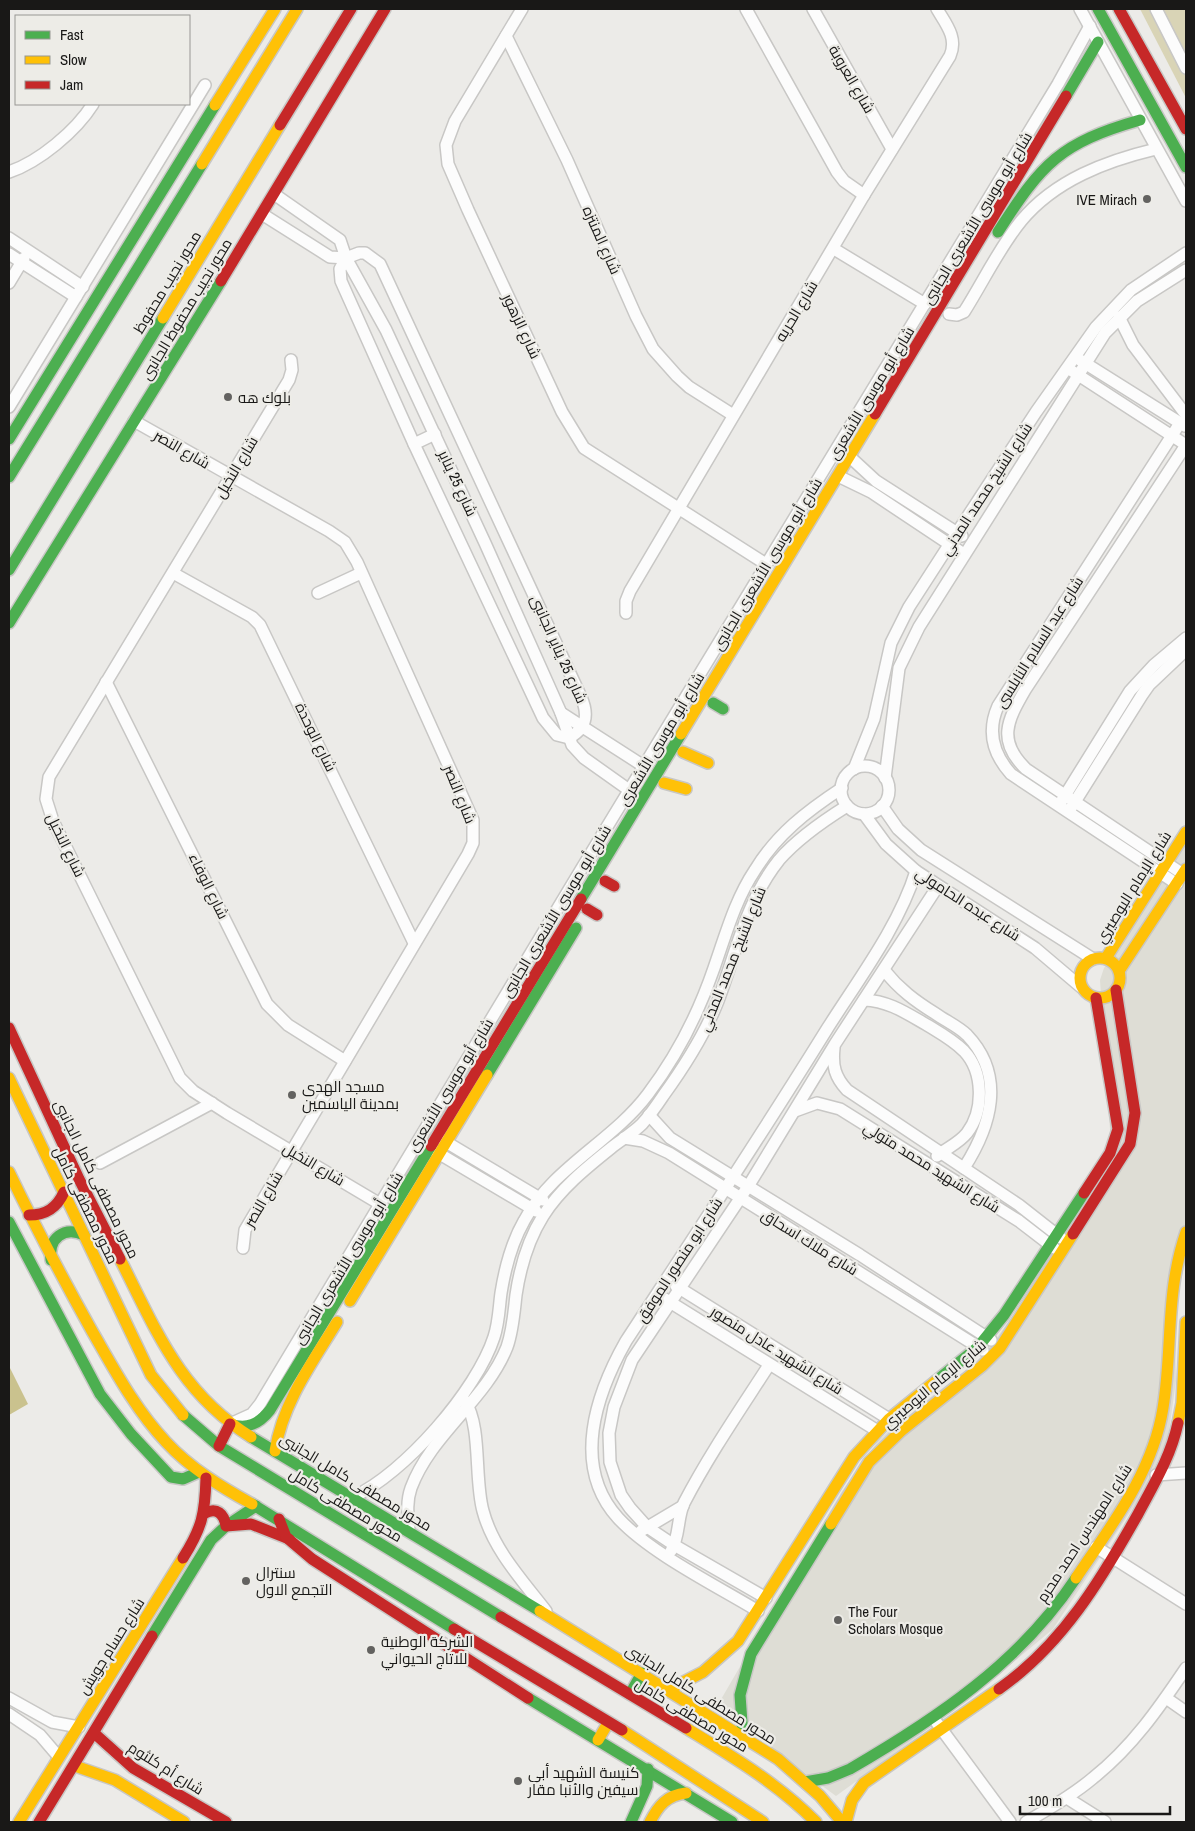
<svg xmlns="http://www.w3.org/2000/svg" width="1195" height="1831" font-family="'Archivo Narrow',Cairo,sans-serif">
	<rect width="100%" height="100%" fill="#ecebe8"/>
	<path fill="#deddd5" d="M 1186,843 L 1186,1260 L 1179,1287 L 1175,1336 L 1176,1381 L 1168,1438 L 1144,1491 L 1053,1629 L 968,1700 L 836,1796 L 716,1708 L 842,1491 L 878,1441 L 904,1417 L 972,1366 L 988,1350 L 1018,1308 L 1112,1160 L 1100,980 L 1104,968 Z"/>
	<path fill="#d9d4b6" d="M 1140,9 L 1186,9 L 1186,98 Z"/>
	<path fill="#cac28e" d="M 9,1366 L 28,1404 L 9,1415 Z"/>
	<g fill="none" stroke-linecap="round" stroke-linejoin="round">
		<g stroke="#c8c7c5" stroke-width="14">
			<g id="street">
				<path d="M 522,9 L 455,121 L 446,145 L 448,164 L 468,210 L 562,412 L 584,448 L 766,564"/>
				<path d="M 746,9 L 837,172 L 844,181 L 864,195"/>
				<path d="M 813,9 L 892,149"/>
				<path d="M 1080,9 L 1186,201"/>
				<path d="M 1156,9 L 1186,68"/>
				<path d="M 506,36 L 567,160 L 636,316 L 653,349 L 677,376 L 689,387 L 733,415"/>
				<path d="M 9,172 C 39,162 76,131 93,104"/>
				<path d="M 274,194 L 340,240 L 346,258 L 386,330 L 485,543 L 561,713 L 572,745 L 584,758 L 629,790"/>
				<path d="M 262,214 L 330,257 L 346,258 L 359,253 L 365,253 L 380,264 L 581,697 C 589,715 587,728 569,738 L 557,735 L 543,718 L 414,444 L 341,281 L 340,269 L 346,258"/>
				<path d="M 9,238 L 83,287"/>
				<path d="M 834,249 L 925,304"/>
				<path d="M 9,254 L 76,297"/>
				<path d="M 9,283 L 24,258"/>
				<path d="M 949,314 L 957,315 L 964,312 C 983,282 999,248 1021,221 C 1055,180 1106,161 1156,149"/>
				<path d="M 1119,317 L 1133,345 L 1186,415"/>
				<path d="M 291,360 L 292,370 L 289,380 L 49,777 L 46,799 L 53,821 L 180,1078 L 193,1091 L 227,1113 L 380,1204"/>
				<path d="M 1080,360 L 1185,426"/>
				<path d="M 1072,371 L 1186,445"/>
				<path d="M 9,407 L 205,85"/>
				<path d="M 134,421 L 329,531 L 345,542 L 357,562 L 473,820 L 473,843 L 468,854 L 245,1230 L 243,1248"/>
				<path d="M 414,444 L 435,434"/>
				<path d="M 850,457 L 876,481 L 962,536"/>
				<path d="M 838,476 L 871,492 L 964,554"/>
				<path d="M 173,573 L 252,617 L 260,625 L 414,943"/>
				<path d="M 318,593 L 361,573"/>
				<path d="M 626,613 L 626,601 L 630,591 L 864,195 L 950,56 C 958,38 946,24 937,9"/>
				<path d="M 106,682 L 267,1004 L 288,1025 L 345,1061"/>
				<path d="M 561,713 L 645,767"/>
				<circle cx="865" cy="790" r="24"/>
				<path d="M 854,769 L 874,719 L 891,643 L 909,607 L 949,545 L 1036,412 L 1096,327 L 1131,290 L 1186,253"/>
				<path d="M 885,778 L 899,668 L 919,627 L 1105,333 L 1137,301 L 1186,270"/>
				<path d="M 1061,802 L 1130,691 L 1154,665 L 1186,638"/>
				<path d="M 882,806 L 898,829 L 921,850 L 1093,959"/>
				<path d="M 1071,808 L 1142,695 L 1149,685 L 1186,650"/>
				<path d="M 864,814 L 886,844 L 916,871 L 1035,948 L 1081,987"/>
				<path d="M 1183,874 L 1026,769 C 997,741 1007,721 1025,690 L 1186,445"/>
				<path d="M 1177,884 L 1011,774 C 993,754 987,731 998,706 L 1180,423"/>
				<path d="M 884,970 C 899,989 915,1001 936,1014 C 946,1021 959,1027 967,1035 C 1006,1076 991,1126 964,1168"/>
				<path d="M 864,1000 C 889,1001 906,1013 927,1025 C 940,1033 953,1040 964,1051 C 984,1072 984,1111 967,1133 C 959,1143 947,1148 937,1156"/>
				<path d="M 834,1048 C 832,1066 835,1077 847,1090 L 1019,1205 L 1061,1238"/>
				<path d="M 795,1111 L 817,1103 L 840,1109 L 1019,1221 L 1054,1248"/>
				<path d="M 649,1115 L 670,1138 L 860,1255 L 991,1340"/>
				<path d="M 624,1138 L 643,1141 L 669,1153 L 983,1350"/>
				<path d="M 441,1139 L 543,1200"/>
				<path d="M 433,1150 L 536,1211"/>
				<path d="M 100,1163 L 212,1103"/>
				<path d="M 676,1286 L 889,1419"/>
				<path d="M 665,1299 L 876,1430"/>
				<path d="M 465,1401 C 482,1427 474,1479 483,1511 C 493,1549 522,1580 546,1611"/>
				<path d="M 230,1424 L 252,1414 L 260,1404 L 582,868 L 1058,84 L 1090,26"/>
				<path d="M 1156,1475 L 1186,1473"/>
				<path d="M 353,1497 C 404,1474 477,1390 494,1337 C 499,1322 499,1307 501,1293 C 505,1268 512,1242 524,1221 C 553,1167 612,1142 648,1094 C 676,1057 699,1012 714,968 C 726,934 735,900 755,870 C 777,834 807,811 842,788"/>
				<path d="M 409,1531 C 408,1517 406,1502 411,1488 C 431,1434 486,1400 507,1347 C 513,1330 514,1312 516,1295 C 520,1268 528,1240 543,1216 C 560,1189 586,1168 611,1148 C 621,1140 633,1133 642,1124 C 650,1115 657,1105 663,1096 C 684,1067 705,1034 718,1001 C 736,953 746,901 779,860 C 798,838 823,821 847,806"/>
				<path d="M 641,1531 L 683,1506"/>
				<path d="M 1096,1547 L 1186,1604"/>
				<path d="M 671,1551 C 680,1536 677,1517 684,1503 C 709,1455 740,1410 769,1365"/>
				<path d="M 766,1598 L 674,1545 L 647,1527 L 630,1508 L 621,1495 L 610,1462 L 609,1433 L 614,1407 L 632,1360 L 749,1185 L 835,1044 L 938,886"/>
				<path d="M 758,1611 C 717,1586 650,1553 618,1518 C 571,1466 596,1394 626,1341 C 694,1237 762,1134 827,1029 C 858,980 899,926 916,871"/>
				<path d="M 9,1698 L 52,1722 L 79,1727"/>
				<path d="M 1166,1698 L 1186,1712"/>
				<path d="M 9,1714 L 40,1735 L 58,1756"/>
				<path d="M 937,1723 L 1010,1822"/>
				<path d="M 1067,1798 L 1105,1822"/>
				<path d="M 1026,1822 C 1049,1809 1073,1795 1093,1778 C 1132,1747 1159,1708 1186,1668"/>
			</g>
		</g>
		<g stroke="#c8c7c5" stroke-width="14">
			<g id="fast">
				<path d="M 1098,9 L 1186,167"/>
				<path d="M 1066,96 L 1098,42"/>
				<path d="M 998,232 C 1042,163 1060,143 1140,120"/>
				<path d="M 9,439 L 215,105"/>
				<path d="M 9,477 L 202,164"/>
				<path d="M 9,570 L 163,318"/>
				<path d="M 9,623 L 221,281"/>
				<path d="M 713,703 L 723,709"/>
				<path d="M 581,899 L 681,734"/>
				<path d="M 487,1075 L 576,928"/>
				<path d="M 9,1222 L 100,1394 L 131,1434 L 171,1477 L 183,1479 L 199,1472"/>
				<path d="M 51,1260 C 48,1238 64,1226 84,1235"/>
				<path d="M 936,1381 L 978,1347 L 1004,1315 L 1084,1193"/>
				<path d="M 183,1415 L 219,1446 L 501,1617"/>
				<path d="M 230,1424 C 247,1430 259,1424 270,1410 L 431,1146"/>
				<path d="M 251,1437 L 540,1611"/>
				<path d="M 252,1504 L 454,1629"/>
				<path d="M 152,1636 L 211,1540 L 226,1526 L 256,1506"/>
				<path d="M 630,1694 L 642,1673"/>
				<path d="M 528,1698 L 732,1822"/>
				<path d="M 743,1737 L 740,1695 L 751,1654 L 831,1524"/>
				<path d="M 805,1782 L 828,1778 L 850,1769 C 936,1719 1020,1663 1076,1578"/>
				<path d="M 631,1822 L 647,1786 L 648,1769"/>
			</g>
		</g>
		<g stroke="#c8c7c5" stroke-width="14">
			<g id="slow">
				<path d="M 215,105 L 275,9"/>
				<path d="M 202,164 L 297,9"/>
				<path d="M 163,318 L 280,125"/>
				<path d="M 681,734 L 875,414"/>
				<path d="M 683,752 L 708,763"/>
				<path d="M 664,783 L 686,789"/>
				<circle cx="1100" cy="978" r="20"/>
				<path d="M 1106,958 L 1186,832"/>
				<path d="M 1119,971 L 1186,869"/>
				<path d="M 9,1078 L 151,1375 L 183,1415"/>
				<path d="M 9,1172 C 35,1226 63,1279 92,1331 C 114,1369 135,1409 166,1442 C 190,1468 221,1487 252,1504"/>
				<path d="M 120,1259 C 156,1330 180,1393 251,1437"/>
				<path d="M 350,1301 L 487,1075"/>
				<path d="M 1178,1423 L 1182,1403 L 1186,1322"/>
				<path d="M 275,1451 C 283,1402 312,1363 337,1322"/>
				<path d="M 831,1524 L 869,1462 L 901,1431 L 982,1366 L 1000,1348 L 1073,1234"/>
				<path d="M 1076,1578 C 1111,1526 1153,1472 1163,1408 C 1173,1347 1165,1293 1186,1232"/>
				<path d="M 540,1611 L 778,1759 L 820,1796 L 842,1822"/>
				<path d="M 668,1690 L 703,1672 L 738,1641 L 854,1457 L 889,1419 L 936,1381"/>
				<path d="M 686,1728 C 733,1757 777,1783 816,1822"/>
				<path d="M 622,1730 L 763,1822"/>
				<path d="M 598,1740 L 608,1723"/>
				<path d="M 75,1766 L 115,1780 L 184,1822"/>
				<path d="M 19,1822 L 183,1558"/>
				<path d="M 650,1822 C 658,1806 667,1795 686,1793"/>
				<path d="M 846,1822 L 852,1800 L 864,1783 L 999,1689"/>
			</g>
		</g>
		<g stroke="#c8c7c5" stroke-width="14">
			<g id="jam">
				<path d="M 1119,9 L 1186,129"/>
				<path d="M 280,125 L 351,9"/>
				<path d="M 221,281 L 385,9"/>
				<path d="M 875,414 L 1066,96"/>
				<path d="M 605,881 L 614,886"/>
				<path d="M 587,909 L 597,915"/>
				<path d="M 9,1028 L 79,1179 L 120,1259"/>
				<path d="M 431,1146 L 581,899"/>
				<path d="M 1084,1193 L 1110,1153 L 1118,1129 L 1096,998"/>
				<path d="M 29,1215 C 46,1215 57,1208 64,1192"/>
				<path d="M 1073,1234 L 1130,1144 L 1135,1113 L 1116,990"/>
				<path d="M 219,1446 L 230,1424"/>
				<path d="M 205,1513 C 217,1507 224,1514 226,1526 L 251,1524 L 289,1539"/>
				<path d="M 279,1519 L 286,1537 L 312,1559 L 528,1698"/>
				<path d="M 183,1558 C 202,1528 205,1514 206,1478"/>
				<path d="M 501,1617 L 686,1728"/>
				<path d="M 454,1629 L 622,1730"/>
				<path d="M 999,1689 C 1062,1645 1101,1580 1138,1514 C 1154,1484 1171,1456 1178,1423"/>
				<path d="M 94,1733 L 133,1768 L 226,1822"/>
				<path d="M 39,1822 L 152,1636"/>
			</g>
		</g>
		<use href="#street" stroke="#fcfcfc" stroke-width="11"/>
		<use href="#fast" stroke="#4caf50" stroke-width="11"/>
		<use href="#slow" stroke="#ffc107" stroke-width="11"/>
		<use href="#jam" stroke="#c62828" stroke-width="11"/>
	</g>
	<g fill="#636260" stroke="#edece7" stroke-width="2">
		<circle cx="1147" cy="199" r="5"/>
		<circle cx="228" cy="397" r="5"/>
		<circle cx="292" cy="1095" r="5"/>
		<circle cx="246" cy="1581" r="5"/>
		<circle cx="838" cy="1620" r="5"/>
		<circle cx="371" cy="1650" r="5"/>
		<circle cx="518" cy="1781" r="5"/>
	</g>
	<g text-anchor="middle" dominant-baseline="central" stroke-width="4.5" stroke-linejoin="round" paint-order="stroke">
		<g font-size="15" fill="#191817" stroke="#edece7">
			<text transform="translate(852 79) rotate(60)">شارع العروبة</text>
			<text transform="translate(977 218) rotate(-59)">شارع أبو موسى الأشعرى الجانبى</text>
			<text transform="translate(602 240) rotate(66)">شارع المنتزه</text>
			<text transform="translate(167 282) rotate(-59)">محور نجيب محفوظ</text>
			<text transform="translate(186 309) rotate(-59)">محور نجيب محفوظ الجانبى</text>
			<text transform="translate(796 311) rotate(-59)">شارع الحريه</text>
			<text transform="translate(522 326) rotate(65)">شارع الزهور</text>
			<text transform="translate(871 393) rotate(-59)">شارع أبو موسى الأشعرى</text>
			<text transform="translate(182 449) rotate(30)">شارع النصر</text>
			<text transform="translate(236 467) rotate(-59)">شارع النخيل</text>
			<text transform="translate(458 483) rotate(65)">شارع 25 يناير</text>
			<text transform="translate(986 489) rotate(-57)">شارع الشيخ محمد المدني</text>
			<text transform="translate(767 564) rotate(-59)">شارع أبو موسى الأشعرى الجانبى</text>
			<text transform="translate(1039 642) rotate(-58)">شارع عبد السلام النابلسى</text>
			<text transform="translate(559 649) rotate(66)">شارع 25 يناير الجانبى</text>
			<text transform="translate(316 737) rotate(64)">شارع الوحدة</text>
			<text transform="translate(661 739) rotate(-59)">شارع أبو موسى الأشعرى</text>
			<text transform="translate(460 794) rotate(68)">شارع النصر</text>
			<text transform="translate(66 845) rotate(64)">شارع النخيل</text>
			<text transform="translate(209 886) rotate(64)">شارع الوفاء</text>
			<text transform="translate(1133 887) rotate(-58)">شارع الإمام البوصيري</text>
			<text transform="translate(968 904) rotate(33)">شارع عبده الحامولي</text>
			<text transform="translate(556 911) rotate(-59)">شارع أبو موسى الأشعرى الجانبى</text>
			<text transform="translate(732 959) rotate(-68)">شارع الشيخ محمد المدني</text>
			<text transform="translate(450 1085) rotate(-59)">شارع أبو موسى الأشعرى</text>
			<text transform="translate(314 1164) rotate(31)">شارع النخيل</text>
			<text transform="translate(932 1167) rotate(32)">شارع الشهيد محمد متولي</text>
			<text transform="translate(97 1179) rotate(64)">محور مصطفى كامل الجانبى</text>
			<text transform="translate(263 1199) rotate(-60)">شارع النصر</text>
			<text transform="translate(86 1205) rotate(64)">محور مصطفى كامل</text>
			<text transform="translate(810 1242) rotate(32)">شارع ملاك اسحاق</text>
			<text transform="translate(348 1258) rotate(-59)">شارع أبو موسى الأشعرى الجانبى</text>
			<text transform="translate(679 1260) rotate(-57)">شارع ابو منصور الموفق</text>
			<text transform="translate(777 1350) rotate(32)">شارع الشهيد عادل منصور</text>
			<text transform="translate(934 1384) rotate(-40)">شارع الإمام البوصيري</text>
			<text transform="translate(356 1482) rotate(31)">محور مصطفى كامل الجانبى</text>
			<text transform="translate(346 1505) rotate(31)">محور مصطفى كامل</text>
			<text transform="translate(1084 1533) rotate(-57)">شارع المهندس احمد محرم</text>
			<text transform="translate(111 1646) rotate(-58)">شارع حسام جويش</text>
			<text transform="translate(701 1694) rotate(32)">محور مصطفى كامل الجانبى</text>
			<text transform="translate(692 1715) rotate(31)">محور مصطفى كامل</text>
			<text transform="translate(166 1768) rotate(32)">شارع أم كلثوم</text>
		</g>
		<g font-size="15" fill="#191817" stroke="#edece7" text-anchor="start">
			<text x="1137" y="199" text-anchor="end">IVE Mirach</text>
			<text x="238" y="397">بلوك هه</text>
			<text x="302" y="1086">مسجد الهدى<tspan x="302" dy="17">بمدينة الياسمين</tspan></text>
			<text x="256" y="1572">سنترال<tspan x="256" dy="17">التجمع الاول</tspan></text>
			<text x="848" y="1611">The Four<tspan x="848" dy="17">Scholars Mosque</tspan></text>
			<text x="381" y="1641">الشركة الوطنية<tspan x="381" dy="17">للاتاج الحيواني</tspan></text>
			<text x="528" y="1772">كنيسة الشهيد أبي<tspan x="528" dy="17">سيفين والأنبا مقار</tspan></text>
		</g>
	</g>
	<rect width="1195" height="1831" fill="none" stroke="#191817" stroke-width="20"/>
	<rect x="15" y="15" width="175" height="90" fill="#edece7" stroke="#989794"/>
	<rect x="25" y="31" width="25" height="8" fill="#4caf50" stroke="#989794"/>
	<text x="60" y="40" font-size="15" fill="#191817">Fast</text>
	<rect x="25" y="56" width="25" height="8" fill="#ffc107" stroke="#989794"/>
	<text x="60" y="65" font-size="15" fill="#191817">Slow</text>
	<rect x="25" y="81" width="25" height="8" fill="#c62828" stroke="#989794"/>
	<text x="60" y="90" font-size="15" fill="#191817">Jam</text>
	<path d="M1020 1806v8h150v-8" fill="none" stroke="#191817" stroke-width="2.5"/>
	<text x="1028" y="1806" font-size="15" fill="#191817" stroke="#edece7" stroke-width="4" paint-order="stroke">100 m</text>
</svg>
